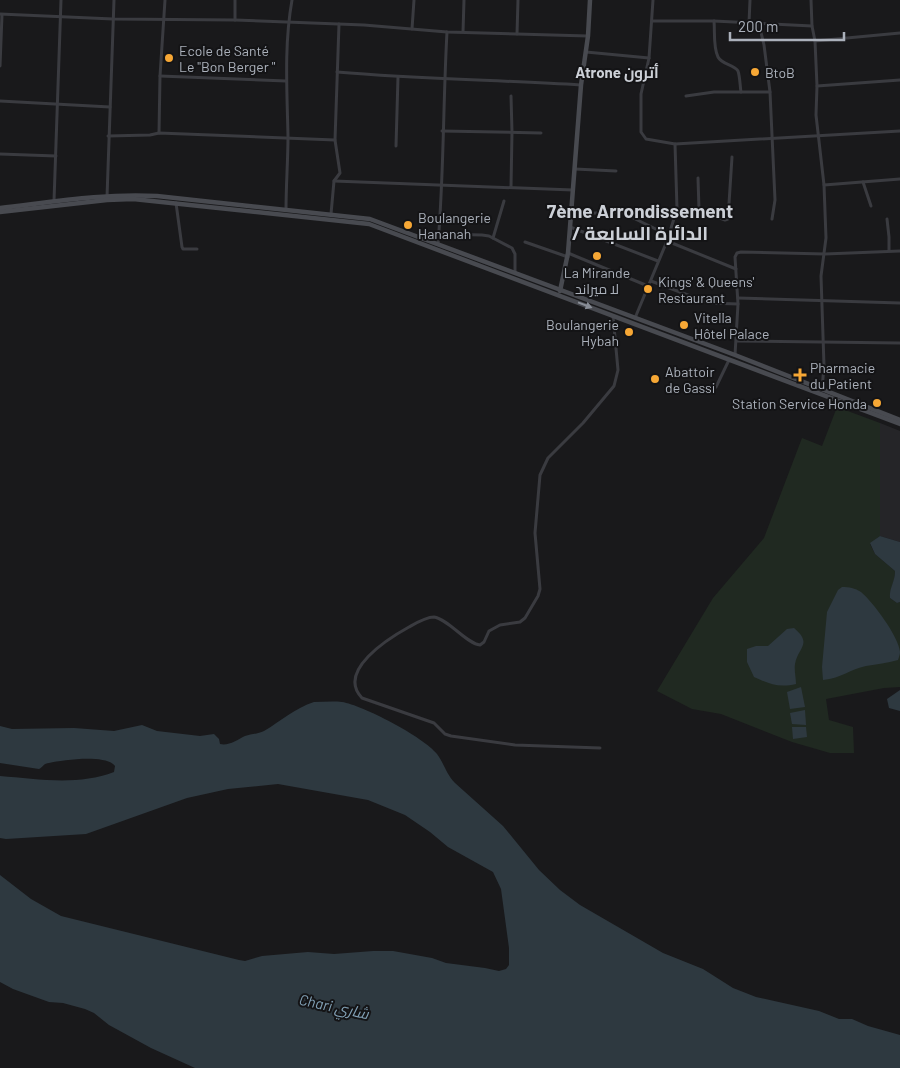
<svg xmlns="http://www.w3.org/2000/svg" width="900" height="1068" font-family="Barlow,Cairo,sans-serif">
	<rect width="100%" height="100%" fill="#19191b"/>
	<path fill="#252528" d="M 880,423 L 900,431 L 900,542 L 880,536 Z"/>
	<path fill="#202921" d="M 837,407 L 880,423 L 880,536 L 870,544 L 875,554 L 895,571 C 895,582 890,588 890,598 L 897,603 L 900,602 L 900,687 L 884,688 L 826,699 L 829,720 L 853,727 L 854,753 L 830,753 L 792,742 L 721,714 L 692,709 L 657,691 L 713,598 L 764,538 L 802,438 L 822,446 Z"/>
	<g fill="#2e3940">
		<path d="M 880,536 L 900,542 L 900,602 L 897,603 L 890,598 C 889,588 895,582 895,571 L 875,554 L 870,543 Z"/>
		<path d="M 842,587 C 849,587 855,588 861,592 C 873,602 899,637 900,652 C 900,654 899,657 898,660 C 887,663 877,664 866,666 C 850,669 842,678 823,680 L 822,667 L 827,612 L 838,590 Z"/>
		<path d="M 794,628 C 813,644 798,647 795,664 C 794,670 796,678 796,684 C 779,688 769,684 754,677 L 747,662 L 747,649 L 756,646 L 768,646 L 787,629 Z"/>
		<path d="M 801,687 L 805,707 L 790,709 L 787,692 Z"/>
		<path d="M 900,690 L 900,711 L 889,708 L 887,699 Z"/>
		<path d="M 314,702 C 323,702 333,701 342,702 C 362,705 424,737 437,754 C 444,763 446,774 455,783 L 503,826 L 539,870 L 560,890 L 580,905 L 663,953 L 703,969 L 733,988 L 756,997 L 819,1011 L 839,1019 L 852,1019 L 868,1026 L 900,1035 L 900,1068 L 195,1068 L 151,1048 L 109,1025 L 94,1013 L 85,1009 L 63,1003 L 49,1002 L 13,989 L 0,982 L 0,875 L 31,899 L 61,916 L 239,960 L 245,961 L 262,956 L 308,952 L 334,954 L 373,951 L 393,951 L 432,958 L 446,963 L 485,968 L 499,971 L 506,969 L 509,965 L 509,948 L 501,889 L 493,872 L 448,847 L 430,832 L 405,815 L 368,800 L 278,784 L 228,789 L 187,798 L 86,834 L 6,839 L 0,838 L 0,776 C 37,779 78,786 114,772 L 115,766 C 106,754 63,760 49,763 C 44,763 43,767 39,769 L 0,763 L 0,726 L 12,729 L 74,728 L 114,731 L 142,725 L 157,731 L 200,736 L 214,734 L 219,739 L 220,744 C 229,746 237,740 245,736 C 251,734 258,734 264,731 C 281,721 295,708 314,702 Z"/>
		<path d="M 805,710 L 806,725 L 792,724 L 790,713 Z"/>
		<path d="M 792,727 L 806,727 L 807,737 L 793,739 Z"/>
	</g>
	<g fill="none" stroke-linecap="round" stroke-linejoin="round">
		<g stroke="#3a3b40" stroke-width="3">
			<path d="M 235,0 L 235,20"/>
			<path d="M 653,0 L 649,58 L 641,94 L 641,132 L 646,139 L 675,144 L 900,131"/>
			<path d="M 811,0 L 812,26 L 815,41 L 817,86 L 816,115 L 824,185 L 826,238 L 821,276 L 824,366 L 822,389"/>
			<path d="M 0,14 L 113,19 L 235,20 L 364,25 L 447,32 L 588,36"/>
			<path d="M 652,21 L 714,21 L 812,26"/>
			<path d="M 714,21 C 715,32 713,47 718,57 C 722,65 734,64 738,71 C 740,77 740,86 741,92"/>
			<path d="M 749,23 L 750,0"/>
			<path d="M 759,24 L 764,45 L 770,92 L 775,200 L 772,219"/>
			<path d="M 412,29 L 414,0"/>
			<path d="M 463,32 L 464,0"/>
			<path d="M 517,34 L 518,0"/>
			<path d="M 815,41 L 900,33"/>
			<path d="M 586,52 L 649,58"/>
			<path d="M 0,66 L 2,15"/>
			<path d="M 337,72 C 418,79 499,80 581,85"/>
			<path d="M 160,76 L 286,81"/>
			<path d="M 817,86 L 900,80"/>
			<path d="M 511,96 L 512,132 L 511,187"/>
			<path d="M 686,96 L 714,92 L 770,92"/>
			<path d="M 0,101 L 110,107"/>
			<path d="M 442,131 L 541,133"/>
			<path d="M 159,133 L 160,76 L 165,0"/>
			<path d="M 108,136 L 150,135 L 159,133 L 335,140"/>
			<path d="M 396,146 L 398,77"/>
			<path d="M 0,154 L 56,156"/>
			<path d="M 575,169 L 616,171"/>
			<path d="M 698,178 L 699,210"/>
			<path d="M 334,181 L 573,190"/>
			<path d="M 863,182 L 871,206"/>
			<path d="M 824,185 L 900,179"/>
			<path d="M 107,197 L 114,0"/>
			<path d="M 54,201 L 61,0"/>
			<path d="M 176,203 L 182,247 L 183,249 L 197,249"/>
			<path d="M 286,210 C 286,185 288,160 288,136 C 287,90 284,45 292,0"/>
			<path d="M 621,212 L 668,235"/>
			<path d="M 331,214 L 334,181 L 340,173 L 335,140 L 339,24"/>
			<path d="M 572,214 L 687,209 L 699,210 L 725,220 L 728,219 L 732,157"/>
			<path d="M 887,219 L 889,237 L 889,250"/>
			<path d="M 570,227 L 658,261"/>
			<path d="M 439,234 L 482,235 L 489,236 L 512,248 L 515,254 L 515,273"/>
			<path d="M 493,238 L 504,201"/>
			<path d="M 667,241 L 736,269"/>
			<path d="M 525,242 L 568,257"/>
			<path d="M 438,244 C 444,173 443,103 447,32"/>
			<path d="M 568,253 L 648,286"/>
			<path d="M 651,281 L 701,300 L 709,303 L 738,304"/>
			<path d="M 738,298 L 900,303"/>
			<path d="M 635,318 L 667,241 L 677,209 L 675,144"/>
			<path d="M 737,341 L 900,343"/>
			<path d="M 735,355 L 738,304 L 735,257 L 737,253 L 741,252 L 825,254 L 900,251"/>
			<path d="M 716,387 L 729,360"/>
			<path d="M 600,748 L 515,745 L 451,736 L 445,734 L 434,723 L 362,698 C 336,671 389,638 409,627 C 416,623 426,617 434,617 C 448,619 467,644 480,645 L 484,642 L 489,631 L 500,625 L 520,622 L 525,618 L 538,596 L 540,589 L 535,533 L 540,475 L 548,458 L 583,423 L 614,386 L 618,370 L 613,316"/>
		</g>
		<g stroke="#484a50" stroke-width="4.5">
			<path d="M 0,208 C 52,202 104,193 157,196 L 370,219 L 735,355 L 900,420"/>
			<path d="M 0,212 L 107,200 L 133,199 L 369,224 L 900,424"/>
			<path d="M 560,291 L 568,253 L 581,85 L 588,36 L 590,0"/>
		</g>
	</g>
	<defs><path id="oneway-solid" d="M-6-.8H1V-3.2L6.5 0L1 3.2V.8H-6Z" transform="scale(1.25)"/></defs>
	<use fill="#888d96" href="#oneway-solid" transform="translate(585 305) rotate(21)"/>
	<g fill="#f6a735" stroke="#141416" stroke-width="2">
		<circle cx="169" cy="58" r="5"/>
		<circle cx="755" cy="72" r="5"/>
		<circle cx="408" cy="225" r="5"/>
		<circle cx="597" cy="256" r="5"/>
		<circle cx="648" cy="289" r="5"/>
		<circle cx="684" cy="325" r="5"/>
		<circle cx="629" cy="332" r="5"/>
		<path d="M797.5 367.5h5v5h5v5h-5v5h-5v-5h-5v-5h5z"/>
		<circle cx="655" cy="379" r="5"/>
		<circle cx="877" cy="403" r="5"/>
	</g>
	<g text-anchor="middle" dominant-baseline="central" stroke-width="4" stroke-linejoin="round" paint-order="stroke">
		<g font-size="14" fill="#abb1bb" stroke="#141416" text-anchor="start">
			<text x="179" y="50">Ecole de Santé<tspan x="179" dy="16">Le "Bon Berger "</tspan></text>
			<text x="765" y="72">BtoB</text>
			<text x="418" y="217">Boulangerie<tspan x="418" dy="16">Hananah</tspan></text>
			<text x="597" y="272" text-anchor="middle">La Mirande<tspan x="597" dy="16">لا ميراند</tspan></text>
			<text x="658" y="281">Kings' &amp; Queens'<tspan x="658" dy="16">Restaurant</tspan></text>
			<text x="694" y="317">Vitella<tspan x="694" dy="16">Hôtel Palace</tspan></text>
			<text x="619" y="324" text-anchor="end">Boulangerie<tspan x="619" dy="16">Hybah</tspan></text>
			<text x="810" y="367">Pharmacie<tspan x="810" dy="16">du Patient</tspan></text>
			<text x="665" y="371">Abattoir<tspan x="665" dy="16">de Gassi</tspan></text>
			<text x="867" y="403" text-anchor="end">Station Service Honda</text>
		</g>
		<g font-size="15" font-weight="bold" fill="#ccd0d7" stroke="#141416">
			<text x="617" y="72">Atrone أترون</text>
		</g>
		<g font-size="15" font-style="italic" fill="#82a1b6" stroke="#141416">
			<text transform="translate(334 1006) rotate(12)">Chari شاري</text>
		</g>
		<g font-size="19" font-weight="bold" fill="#ccd0d7" stroke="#141416">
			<text x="640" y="210">7ème Arrondissement<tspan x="640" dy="22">/ الدائرة السابعة</tspan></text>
		</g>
	</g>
	<path d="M730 32v8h114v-8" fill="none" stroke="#abb1bb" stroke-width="2.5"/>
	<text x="738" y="32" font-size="15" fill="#abb1bb" stroke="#141416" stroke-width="4" paint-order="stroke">200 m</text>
</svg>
